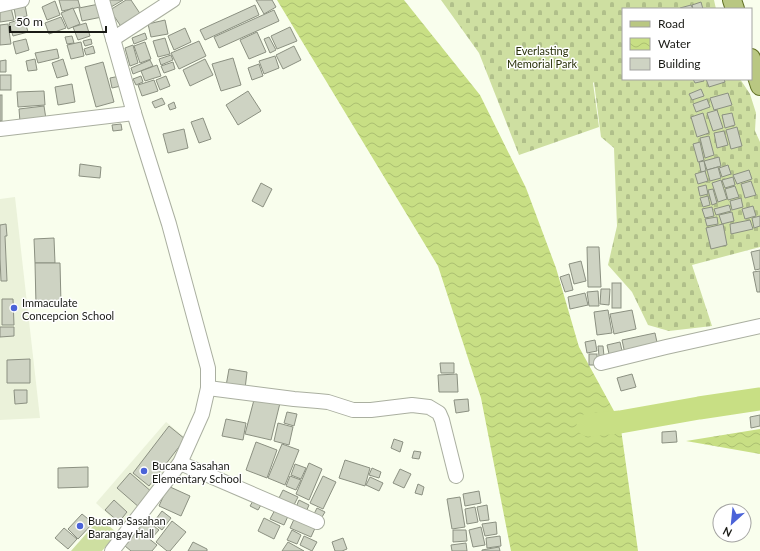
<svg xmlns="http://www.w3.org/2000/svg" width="760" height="551" font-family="Lato,sans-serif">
	<defs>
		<pattern id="cemetery-stones" width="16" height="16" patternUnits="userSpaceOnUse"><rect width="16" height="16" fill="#cedfa1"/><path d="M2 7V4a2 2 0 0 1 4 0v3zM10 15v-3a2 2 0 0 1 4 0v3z" fill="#b0bf8a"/></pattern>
		<pattern id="water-waves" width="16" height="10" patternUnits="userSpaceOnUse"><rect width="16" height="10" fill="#c8df84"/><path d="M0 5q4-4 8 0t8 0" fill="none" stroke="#abbf71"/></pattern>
	</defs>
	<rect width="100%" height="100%" fill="#f9feed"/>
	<g fill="#ebf2da">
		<path d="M 15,197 L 40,418 L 0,420 L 0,199 Z"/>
		<path d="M 166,422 L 188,440 L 122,527 L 96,503 Z"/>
	</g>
	<path fill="#cedfa1" d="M 100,518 L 117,533 L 102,551 L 71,551 Z"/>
	<path fill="url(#cemetery-stones)" d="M 441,0 L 714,0 L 716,9 L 623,9 L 623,79 L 740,79 L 750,94 L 756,113 L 755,131 L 760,142 L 760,247 L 692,265 L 712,326 L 669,331 L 648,325 L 632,292 L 608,265 L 617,226 L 614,148 L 601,137 L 594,82 L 593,83 L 599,127 L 519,155 L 479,53 Z"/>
	<g fill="url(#water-waves)">
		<path d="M 277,0 L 404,0 L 480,95 L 526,188 L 556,268 L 579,347 L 620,422 L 638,551 L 511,551 L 481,398 L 438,266 Z"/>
		<path d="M 760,429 L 760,454 L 686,441 Z"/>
	</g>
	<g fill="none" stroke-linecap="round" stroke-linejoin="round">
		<path stroke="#c8df84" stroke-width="23" d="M 588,425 L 620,422 L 699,408 L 760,399"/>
	</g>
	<g fill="#ced3c3" stroke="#8b9081">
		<path d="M 59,0 L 78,0 L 80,7 L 62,11 Z"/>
		<path d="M 107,0 L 123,0 L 111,7 Z"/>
		<path d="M 126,0 L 131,0 L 141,15 L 122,28 L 110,10 Z"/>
		<path d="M 256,0 L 272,0 L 276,7 L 264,14 Z"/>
		<path d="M 55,1 L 60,15 L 47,20 L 42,7 Z"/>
		<path d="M 701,2 L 703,9 L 693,9 L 692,5 Z"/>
		<path d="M 99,4 L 102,17 L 82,21 L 79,8 Z"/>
		<path d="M 25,5 L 27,16 L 16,19 L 14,8 Z"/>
		<path d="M 255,5 L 259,15 L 205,40 L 200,30 Z"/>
		<path d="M 691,5 L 693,9 L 680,9 L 680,8 Z"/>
		<path d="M 11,8 L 14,20 L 0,22 L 0,11 Z"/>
		<path d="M 73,8 L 80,24 L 68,29 L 61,13 Z"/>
		<path d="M 274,10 L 279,21 L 219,48 L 214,37 Z"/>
		<path d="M 61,17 L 66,28 L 49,34 L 45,23 Z"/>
		<path d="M 24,18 L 28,32 L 13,36 L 9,23 Z"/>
		<path d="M 165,20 L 168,34 L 151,37 L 148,24 Z"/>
		<path d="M 86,23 L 90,36 L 78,40 L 73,27 Z"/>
		<path d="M 8,24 L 11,44 L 0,45 L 0,25 Z"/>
		<path d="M 290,27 L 297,41 L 277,49 L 271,36 Z"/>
		<path d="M 185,28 L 191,42 L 174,50 L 168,36 Z"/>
		<path d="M 257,32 L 266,52 L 249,59 L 240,40 Z"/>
		<path d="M 145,33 L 147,39 L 134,44 L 132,38 Z"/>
		<path d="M 72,36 L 74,43 L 67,44 L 65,37 Z"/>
		<path d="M 269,37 L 276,50 L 270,53 L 264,39 Z"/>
		<path d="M 165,38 L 170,54 L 158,57 L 153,41 Z"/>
		<path d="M 26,39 L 29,50 L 16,54 L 13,42 Z"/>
		<path d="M 91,39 L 92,44 L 85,46 L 83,41 Z"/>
		<path d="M 199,41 L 206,56 L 179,69 L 171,53 Z"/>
		<path d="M 81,42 L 84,56 L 71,59 L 67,45 Z"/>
		<path d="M 145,42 L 151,59 L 140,63 L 134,46 Z"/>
		<path d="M 133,45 L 138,63 L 130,66 L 125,48 Z"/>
		<path d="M 93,46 L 95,53 L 86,55 L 84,49 Z"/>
		<path d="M 294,46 L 301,60 L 283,69 L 276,55 Z"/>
		<path d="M 57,49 L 59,58 L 38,63 L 35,53 Z"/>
		<path d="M 171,55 L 173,60 L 161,65 L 159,59 Z"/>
		<path d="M 275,56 L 279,68 L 264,74 L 259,61 Z"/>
		<path d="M 233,58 L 241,85 L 221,91 L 212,64 Z"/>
		<path d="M 35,59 L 37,70 L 28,71 L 26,61 Z"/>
		<path d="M 63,59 L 68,75 L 57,78 L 52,63 Z"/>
		<path d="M 205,59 L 213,75 L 190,86 L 183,70 Z"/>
		<path d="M 6,60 L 6,72 L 0,72 L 0,61 Z"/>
		<path d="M 150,60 L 153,66 L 133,74 L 131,68 Z"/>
		<path d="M 103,62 L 114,102 L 96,107 L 85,67 Z"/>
		<path d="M 173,62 L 175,69 L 164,73 L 161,66 Z"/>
		<path d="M 259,64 L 263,76 L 252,80 L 248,68 Z"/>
		<path d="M 157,65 L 161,76 L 145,81 L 141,71 Z"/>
		<rect x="0" y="75" width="11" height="15"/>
		<path d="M 120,76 L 121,86 L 112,88 L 110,78 Z"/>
		<path d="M 141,76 L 143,82 L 136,85 L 133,79 Z"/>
		<path d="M 166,76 L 170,86 L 160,90 L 156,80 Z"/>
		<path d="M 693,79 L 703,79 L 704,81 L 695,83 Z"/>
		<path d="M 706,79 L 724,79 L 725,82 L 709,87 Z"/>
		<path d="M 154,80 L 158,91 L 142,96 L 138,85 Z"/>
		<path d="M 72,84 L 75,102 L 58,105 L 55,87 Z"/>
		<path d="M 701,89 L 704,96 L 692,100 L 689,94 Z"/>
		<path d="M 44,91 L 45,105 L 18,107 L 17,92 Z"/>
		<path d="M 248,91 L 261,111 L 238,125 L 226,105 Z"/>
		<path d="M 728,93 L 732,105 L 714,110 L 710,98 Z"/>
		<rect x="0" y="95" width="2" height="26"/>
		<path d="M 162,98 L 165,104 L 155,108 L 152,102 Z"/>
		<path d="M 707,99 L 710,107 L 696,112 L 693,104 Z"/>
		<path d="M 174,102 L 176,108 L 170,110 L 168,105 Z"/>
		<path d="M 44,106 L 46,119 L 20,122 L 19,109 Z"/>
		<path d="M 717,110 L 723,128 L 713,131 L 707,113 Z"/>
		<path d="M 703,113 L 709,133 L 697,137 L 691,117 Z"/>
		<path d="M 732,113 L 735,125 L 725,128 L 722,115 Z"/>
		<path d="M 203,118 L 211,139 L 199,143 L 191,122 Z"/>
		<path d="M 121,124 L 122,130 L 113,131 L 112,125 Z"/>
		<path d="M 737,127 L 742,146 L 731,149 L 726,130 Z"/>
		<path d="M 184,129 L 188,148 L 168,153 L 163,134 Z"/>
		<path d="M 724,131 L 728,145 L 717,148 L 714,133 Z"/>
		<path d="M 709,136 L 714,155 L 705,158 L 700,138 Z"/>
		<path d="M 700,142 L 704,160 L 698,162 L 693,144 Z"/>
		<path d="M 719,157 L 721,166 L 707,170 L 704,161 Z"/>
		<path d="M 704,161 L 706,171 L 701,172 L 699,162 Z"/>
		<path d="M 80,164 L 101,167 L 100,178 L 79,176 Z"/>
		<path d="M 728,165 L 731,174 L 722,177 L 719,168 Z"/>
		<path d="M 718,167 L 721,178 L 710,181 L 707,170 Z"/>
		<path d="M 749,170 L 752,179 L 737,184 L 733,175 Z"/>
		<path d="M 705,171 L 708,181 L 698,184 L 695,174 Z"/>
		<path d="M 733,177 L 735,185 L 725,188 L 722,180 Z"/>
		<path d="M 721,180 L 727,199 L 718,202 L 712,183 Z"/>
		<path d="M 751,181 L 756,195 L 745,198 L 741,184 Z"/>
		<path d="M 261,183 L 272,189 L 263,207 L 252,201 Z"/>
		<path d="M 706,185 L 708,194 L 700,196 L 698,187 Z"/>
		<path d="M 735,186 L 739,197 L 728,200 L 725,189 Z"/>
		<path d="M 713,189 L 717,203 L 712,205 L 708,190 Z"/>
		<path d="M 708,196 L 710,205 L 703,207 L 700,198 Z"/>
		<path d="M 741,198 L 743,207 L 732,210 L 730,201 Z"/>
		<path d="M 729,205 L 731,211 L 716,215 L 714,209 Z"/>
		<path d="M 753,206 L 756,216 L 745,219 L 742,209 Z"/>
		<path d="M 712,207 L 714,216 L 705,218 L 702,209 Z"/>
		<path d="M 732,212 L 734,221 L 722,224 L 719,215 Z"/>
		<path d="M 760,216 L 760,226 L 754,228 L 752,218 Z"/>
		<path d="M 717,217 L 718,224 L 707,226 L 705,219 Z"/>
		<path d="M 750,220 L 753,229 L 731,234 L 730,224 Z"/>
		<path d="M 6,224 L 7,236 L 5,236 L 7,281 L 1,281 L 0,258 L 0,225 Z"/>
		<path d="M 723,224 L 727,245 L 711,249 L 706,228 Z"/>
		<path d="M 54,238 L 55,263 L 35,263 L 34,239 Z"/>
		<path d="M 587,247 L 599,247 L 601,287 L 588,287 Z"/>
		<path d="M 760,250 L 760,269 L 755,270 L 751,252 Z"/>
		<path d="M 581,261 L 586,281 L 574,284 L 569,264 Z"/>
		<path d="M 35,263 L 60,263 L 61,304 L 36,305 Z"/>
		<path d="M 760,271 L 760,292 L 757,292 L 753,272 Z"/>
		<path d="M 569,274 L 573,290 L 565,292 L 560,277 Z"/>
		<rect x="612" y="283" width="9" height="25"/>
		<path d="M 601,289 L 610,289 L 609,305 L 600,304 Z"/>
		<path d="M 598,291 L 599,306 L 589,306 L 587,292 Z"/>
		<path d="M 585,293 L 588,305 L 570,309 L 568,297 Z"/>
		<path d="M 2,299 L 13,299 L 14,325 L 2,325 Z"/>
		<path d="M 608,310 L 612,333 L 597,335 L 594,312 Z"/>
		<path d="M 632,310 L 636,329 L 614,334 L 610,314 Z"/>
		<path d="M 0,327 L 14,327 L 14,336 L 0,337 Z"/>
		<path d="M 655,333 L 658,347 L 625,354 L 622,340 Z"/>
		<path d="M 595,340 L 597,351 L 587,353 L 585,342 Z"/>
		<path d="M 620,342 L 623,355 L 610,358 L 607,345 Z"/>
		<path d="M 598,346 L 603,346 L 604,356 L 599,356 Z"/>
		<rect x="589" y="354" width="8" height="11"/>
		<path d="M 30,359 L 30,383 L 7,383 L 7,360 Z"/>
		<path d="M 440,363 L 454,363 L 454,373 L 441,373 Z"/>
		<path d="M 229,369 L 247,372 L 245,389 L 226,386 Z"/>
		<path d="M 457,374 L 458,392 L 439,392 L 438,375 Z"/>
		<path d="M 632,374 L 636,387 L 621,391 L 617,378 Z"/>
		<path d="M 14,390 L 27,390 L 27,403 L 15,404 Z"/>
		<path d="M 255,396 L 280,403 L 271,440 L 245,434 Z"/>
		<path d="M 468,399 L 469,411 L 456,413 L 454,400 Z"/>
		<path d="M 287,412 L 297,414 L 294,426 L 284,423 Z"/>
		<path d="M 760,415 L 760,426 L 751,428 L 750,417 Z"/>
		<path d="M 226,419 L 246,423 L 243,440 L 222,436 Z"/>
		<path d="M 278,423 L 293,427 L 289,445 L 274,441 Z"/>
		<path d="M 169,426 L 185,439 L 149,486 L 133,473 Z"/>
		<path d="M 676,431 L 677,442 L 662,443 L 662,432 Z"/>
		<path d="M 394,439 L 403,442 L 400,452 L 391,448 Z"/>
		<path d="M 256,442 L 277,450 L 267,478 L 246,470 Z"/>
		<path d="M 282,444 L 299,450 L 285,485 L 268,478 Z"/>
		<path d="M 414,451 L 421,452 L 419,459 L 412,458 Z"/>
		<path d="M 345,460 L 370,468 L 365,486 L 339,478 Z"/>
		<path d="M 309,463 L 322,469 L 309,500 L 296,494 Z"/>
		<path d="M 295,464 L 306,468 L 301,479 L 291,475 Z"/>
		<path d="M 88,467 L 88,487 L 58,488 L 58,468 Z"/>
		<path d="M 372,468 L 381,472 L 379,478 L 369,475 Z"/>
		<path d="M 400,469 L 411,474 L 404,488 L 393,483 Z"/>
		<path d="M 130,473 L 153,493 L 140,508 L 117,488 Z"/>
		<path d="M 290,476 L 301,480 L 296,490 L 286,486 Z"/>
		<path d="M 323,476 L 336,482 L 323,509 L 310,503 Z"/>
		<path d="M 370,477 L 383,483 L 379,491 L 366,485 Z"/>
		<path d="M 418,484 L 424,487 L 422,495 L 415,493 Z"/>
		<path d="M 168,486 L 190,496 L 181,516 L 159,506 Z"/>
		<path d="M 283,490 L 298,497 L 293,507 L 278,500 Z"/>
		<path d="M 479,491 L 481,503 L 465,506 L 463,494 Z"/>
		<path d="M 460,497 L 465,527 L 452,529 L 447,499 Z"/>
		<path d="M 114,500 L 127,512 L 119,522 L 105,510 Z"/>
		<path d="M 299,500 L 309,505 L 306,512 L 296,507 Z"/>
		<path d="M 253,501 L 261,505 L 258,510 L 250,506 Z"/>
		<path d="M 487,505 L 489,520 L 480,521 L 477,507 Z"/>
		<path d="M 475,507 L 478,522 L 467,524 L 465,509 Z"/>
		<path d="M 276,508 L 289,514 L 284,525 L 270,519 Z"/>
		<path d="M 317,508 L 325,512 L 322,517 L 314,514 Z"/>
		<path d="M 162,511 L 171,518 L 162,530 L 153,523 Z"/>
		<path d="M 82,514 L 93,523 L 78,539 L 68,529 Z"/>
		<path d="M 295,517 L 316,526 L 311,537 L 290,528 Z"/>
		<path d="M 264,518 L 280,526 L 274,539 L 258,531 Z"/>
		<path d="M 145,519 L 159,530 L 151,539 L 138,528 Z"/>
		<path d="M 172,521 L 186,532 L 170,551 L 167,551 L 156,542 Z"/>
		<path d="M 496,522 L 497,534 L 485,536 L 482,524 Z"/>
		<path d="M 481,527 L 485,545 L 473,547 L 469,530 Z"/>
		<path d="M 64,528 L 77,539 L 68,549 L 55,538 Z"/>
		<path d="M 138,530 L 157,545 L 152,551 L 131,551 L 125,546 Z"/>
		<path d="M 292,530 L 301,535 L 297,544 L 287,540 Z"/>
		<path d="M 453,530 L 466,530 L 467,541 L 453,542 Z"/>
		<path d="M 304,536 L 317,542 L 312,551 L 300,545 Z"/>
		<path d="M 500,536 L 501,546 L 487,548 L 486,538 Z"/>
		<path d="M 343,538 L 347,549 L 342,551 L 335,551 L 332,542 Z"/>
		<path d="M 193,542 L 207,549 L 207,551 L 188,551 Z"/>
		<path d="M 288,542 L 304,551 L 282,551 Z"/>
		<path d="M 466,543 L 467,551 L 452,551 L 451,545 Z"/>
		<path d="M 499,547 L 500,551 L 482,551 L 482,550 Z"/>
	</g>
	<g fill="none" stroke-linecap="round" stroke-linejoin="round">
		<g stroke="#aaafa0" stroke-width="16">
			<g id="minor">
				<path d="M 102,0 L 134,113 L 169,224 L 208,368 L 208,388 L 202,414 L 180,463 L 112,551"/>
				<path d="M 0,5 L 22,0"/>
				<path d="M 113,39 L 173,0"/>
				<path d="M 0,129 L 134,113"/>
				<path d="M 601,363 L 666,347 L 760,326"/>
				<path d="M 208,388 L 294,399 L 318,401 L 328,402 L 353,410 L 371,410 L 412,405 L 429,407 L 439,413 L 442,420 L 456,476"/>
				<path d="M 180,463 L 317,522"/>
			</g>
		</g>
		<g stroke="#627225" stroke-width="20">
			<g id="major">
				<path d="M 732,0 L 735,9"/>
				<path d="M 751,58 L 760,86"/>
			</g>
		</g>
		<use href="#minor" stroke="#fff" stroke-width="14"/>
		<use href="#major" stroke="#b9c782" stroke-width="18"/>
	</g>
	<g fill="#4b63d8" stroke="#fff" stroke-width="1.5">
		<circle cx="14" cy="308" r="4"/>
		<circle cx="144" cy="471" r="4"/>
		<circle cx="80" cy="526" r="4"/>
	</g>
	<g text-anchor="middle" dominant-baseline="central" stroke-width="3" stroke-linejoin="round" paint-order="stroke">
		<g font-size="11" fill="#29310a" stroke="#fff">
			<text x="542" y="50">Everlasting<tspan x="542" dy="13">Memorial Park</tspan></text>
		</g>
		<g font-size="11" fill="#191a15" stroke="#fff" text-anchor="start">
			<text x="22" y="302">Immaculate<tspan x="22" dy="13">Concepcion School</tspan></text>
			<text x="152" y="465">Bucana Sasahan<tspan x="152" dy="13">Elementary School</tspan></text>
			<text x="88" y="520">Bucana Sasahan<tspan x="88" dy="13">Barangay Hall</tspan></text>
		</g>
	</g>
	<rect x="622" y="8" width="130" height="72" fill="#ffffff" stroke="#a3a3a1"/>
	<rect x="630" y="21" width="20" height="6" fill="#b9c782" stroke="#a3a3a1"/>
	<text x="658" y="28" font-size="12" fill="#191a15">Road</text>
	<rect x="630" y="38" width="20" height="12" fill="url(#water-waves)" stroke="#a3a3a1"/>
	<text x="658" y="48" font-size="12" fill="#191a15">Water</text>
	<rect x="630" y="58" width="20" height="12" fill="#ced3c3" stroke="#a3a3a1"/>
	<text x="658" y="68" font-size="12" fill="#191a15">Building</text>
	<g transform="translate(732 523) rotate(207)"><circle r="19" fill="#ffffff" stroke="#a3a3a1"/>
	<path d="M0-3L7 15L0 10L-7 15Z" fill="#4b63d8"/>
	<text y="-6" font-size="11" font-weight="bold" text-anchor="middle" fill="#191a15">N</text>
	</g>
	<path d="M10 26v6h96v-6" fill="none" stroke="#191a15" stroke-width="2"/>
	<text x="16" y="26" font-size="12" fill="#191a15" stroke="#ffffff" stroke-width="3" paint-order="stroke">50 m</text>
</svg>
